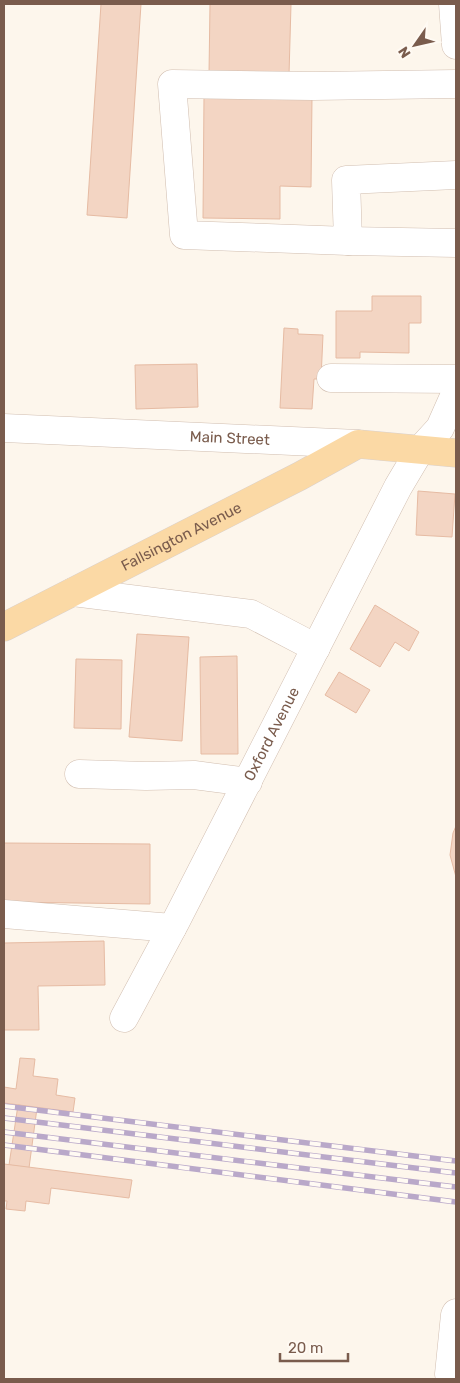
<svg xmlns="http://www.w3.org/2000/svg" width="460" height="1383" font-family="Rubik,sans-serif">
	<rect width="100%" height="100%" fill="#fdf6ec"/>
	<g fill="#f3d5c3" stroke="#e6bba3">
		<path d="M 101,4 L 141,4 L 127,218 L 87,215 Z"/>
		<path d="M 210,4 L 291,4 L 289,75 L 209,74 Z"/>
		<path d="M 204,96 L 312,97 L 311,187 L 280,186 L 280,219 L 203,218 Z"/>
		<path d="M 372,296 L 421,296 L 421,323 L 409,323 L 409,353 L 360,352 L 360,358 L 336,358 L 336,311 L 372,311 Z"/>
		<path d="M 284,328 L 298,329 L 298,334 L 323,335 L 321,379 L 314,379 L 312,409 L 280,408 Z"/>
		<path d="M 197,364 L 198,407 L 136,409 L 135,365 Z"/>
		<path d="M 418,491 L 455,494 L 452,537 L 416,535 Z"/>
		<path d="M 375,605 L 419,632 L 409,651 L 395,642 L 380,667 L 350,649 Z"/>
		<path d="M 137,634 L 189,637 L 182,741 L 129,737 Z"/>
		<path d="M 237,656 L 238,754 L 201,754 L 200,657 Z"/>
		<path d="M 76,659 L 122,660 L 121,729 L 74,728 Z"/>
		<path d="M 339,672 L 370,690 L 356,713 L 325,695 Z"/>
		<path d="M 456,826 L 456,877 L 450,855 L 453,833 Z"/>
		<path d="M 4,843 L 150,844 L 150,904 L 4,902 Z"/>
		<path d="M 104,941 L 105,985 L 38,986 L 39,1030 L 4,1030 L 4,943 Z"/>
		<path d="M 20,1058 L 35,1059 L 33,1076 L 58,1079 L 56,1095 L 75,1098 L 73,1112 L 4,1103 L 4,1087 L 16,1089 Z"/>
		<path d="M 18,1105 L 37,1108 L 29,1168 L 9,1165 Z"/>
		<path d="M 4,1164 L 132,1180 L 129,1198 L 51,1188 L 49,1204 L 26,1201 L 25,1211 L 6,1209 L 7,1201 L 4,1201 Z"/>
	</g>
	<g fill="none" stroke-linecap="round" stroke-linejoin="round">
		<g stroke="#d1beb0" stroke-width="29">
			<g id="minor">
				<path d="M 453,4 L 456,45"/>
				<path d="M 456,84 L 313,86 L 172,84 L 184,235 L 348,241 L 346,180 L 456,175"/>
				<path d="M 348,241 L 456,243"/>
				<path d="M 331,378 L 456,379"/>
				<path id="s1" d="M 4,428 L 358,444"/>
				<path d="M 73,592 L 251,614 L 316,648"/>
				<path d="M 79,774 L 146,776 L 194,775 L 248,782"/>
				<path d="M 4,914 L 172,928"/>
				<path id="s2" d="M 124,1018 L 176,921 L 398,487 L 420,450 L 440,428 L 456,392"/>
				<path d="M 450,1379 L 449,1374 L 455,1315 L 456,1313"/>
			</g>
		</g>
		<g stroke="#dad1cd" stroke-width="29">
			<g id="major">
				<path id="s3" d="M 4,627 L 300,476 L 358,444 L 456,453"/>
			</g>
		</g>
		<use href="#minor" stroke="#fff" stroke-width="28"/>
		<use href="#major" stroke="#fbd9a5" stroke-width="28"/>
		<g stroke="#b9a8c9" stroke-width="5.5">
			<g id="rail">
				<path d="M 4,1106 L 456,1161"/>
				<path d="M 4,1118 L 456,1173"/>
				<path d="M 4,1132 L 456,1187"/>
				<path d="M 4,1145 L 456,1202"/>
			</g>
		</g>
		<use href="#rail" stroke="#fffaf3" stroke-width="4" stroke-dasharray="11" stroke-linecap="butt"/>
	</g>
	<g text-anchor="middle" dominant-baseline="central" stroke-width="5" stroke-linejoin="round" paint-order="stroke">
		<g font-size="15" fill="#7a5c4d" stroke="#fffaf3">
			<text stroke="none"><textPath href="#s1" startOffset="226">Main Street</textPath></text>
			<text stroke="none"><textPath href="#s3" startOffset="199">Fallsington Avenue</textPath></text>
			<text stroke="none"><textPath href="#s2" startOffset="320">Oxford Avenue</textPath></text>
		</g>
	</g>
	<rect width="460" height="1383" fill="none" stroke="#7a5c4d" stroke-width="10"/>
	<g transform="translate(415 45) rotate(236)" stroke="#fffaf3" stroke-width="4" paint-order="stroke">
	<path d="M0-4L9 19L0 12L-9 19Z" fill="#7a5c4d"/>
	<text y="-8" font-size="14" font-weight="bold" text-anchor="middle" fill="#7a5c4d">N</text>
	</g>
	<path d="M280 1353v8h68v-8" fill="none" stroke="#7a5c4d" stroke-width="2.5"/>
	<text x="288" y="1353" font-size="15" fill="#7a5c4d" stroke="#fffaf3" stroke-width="4" paint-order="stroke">20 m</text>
</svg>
